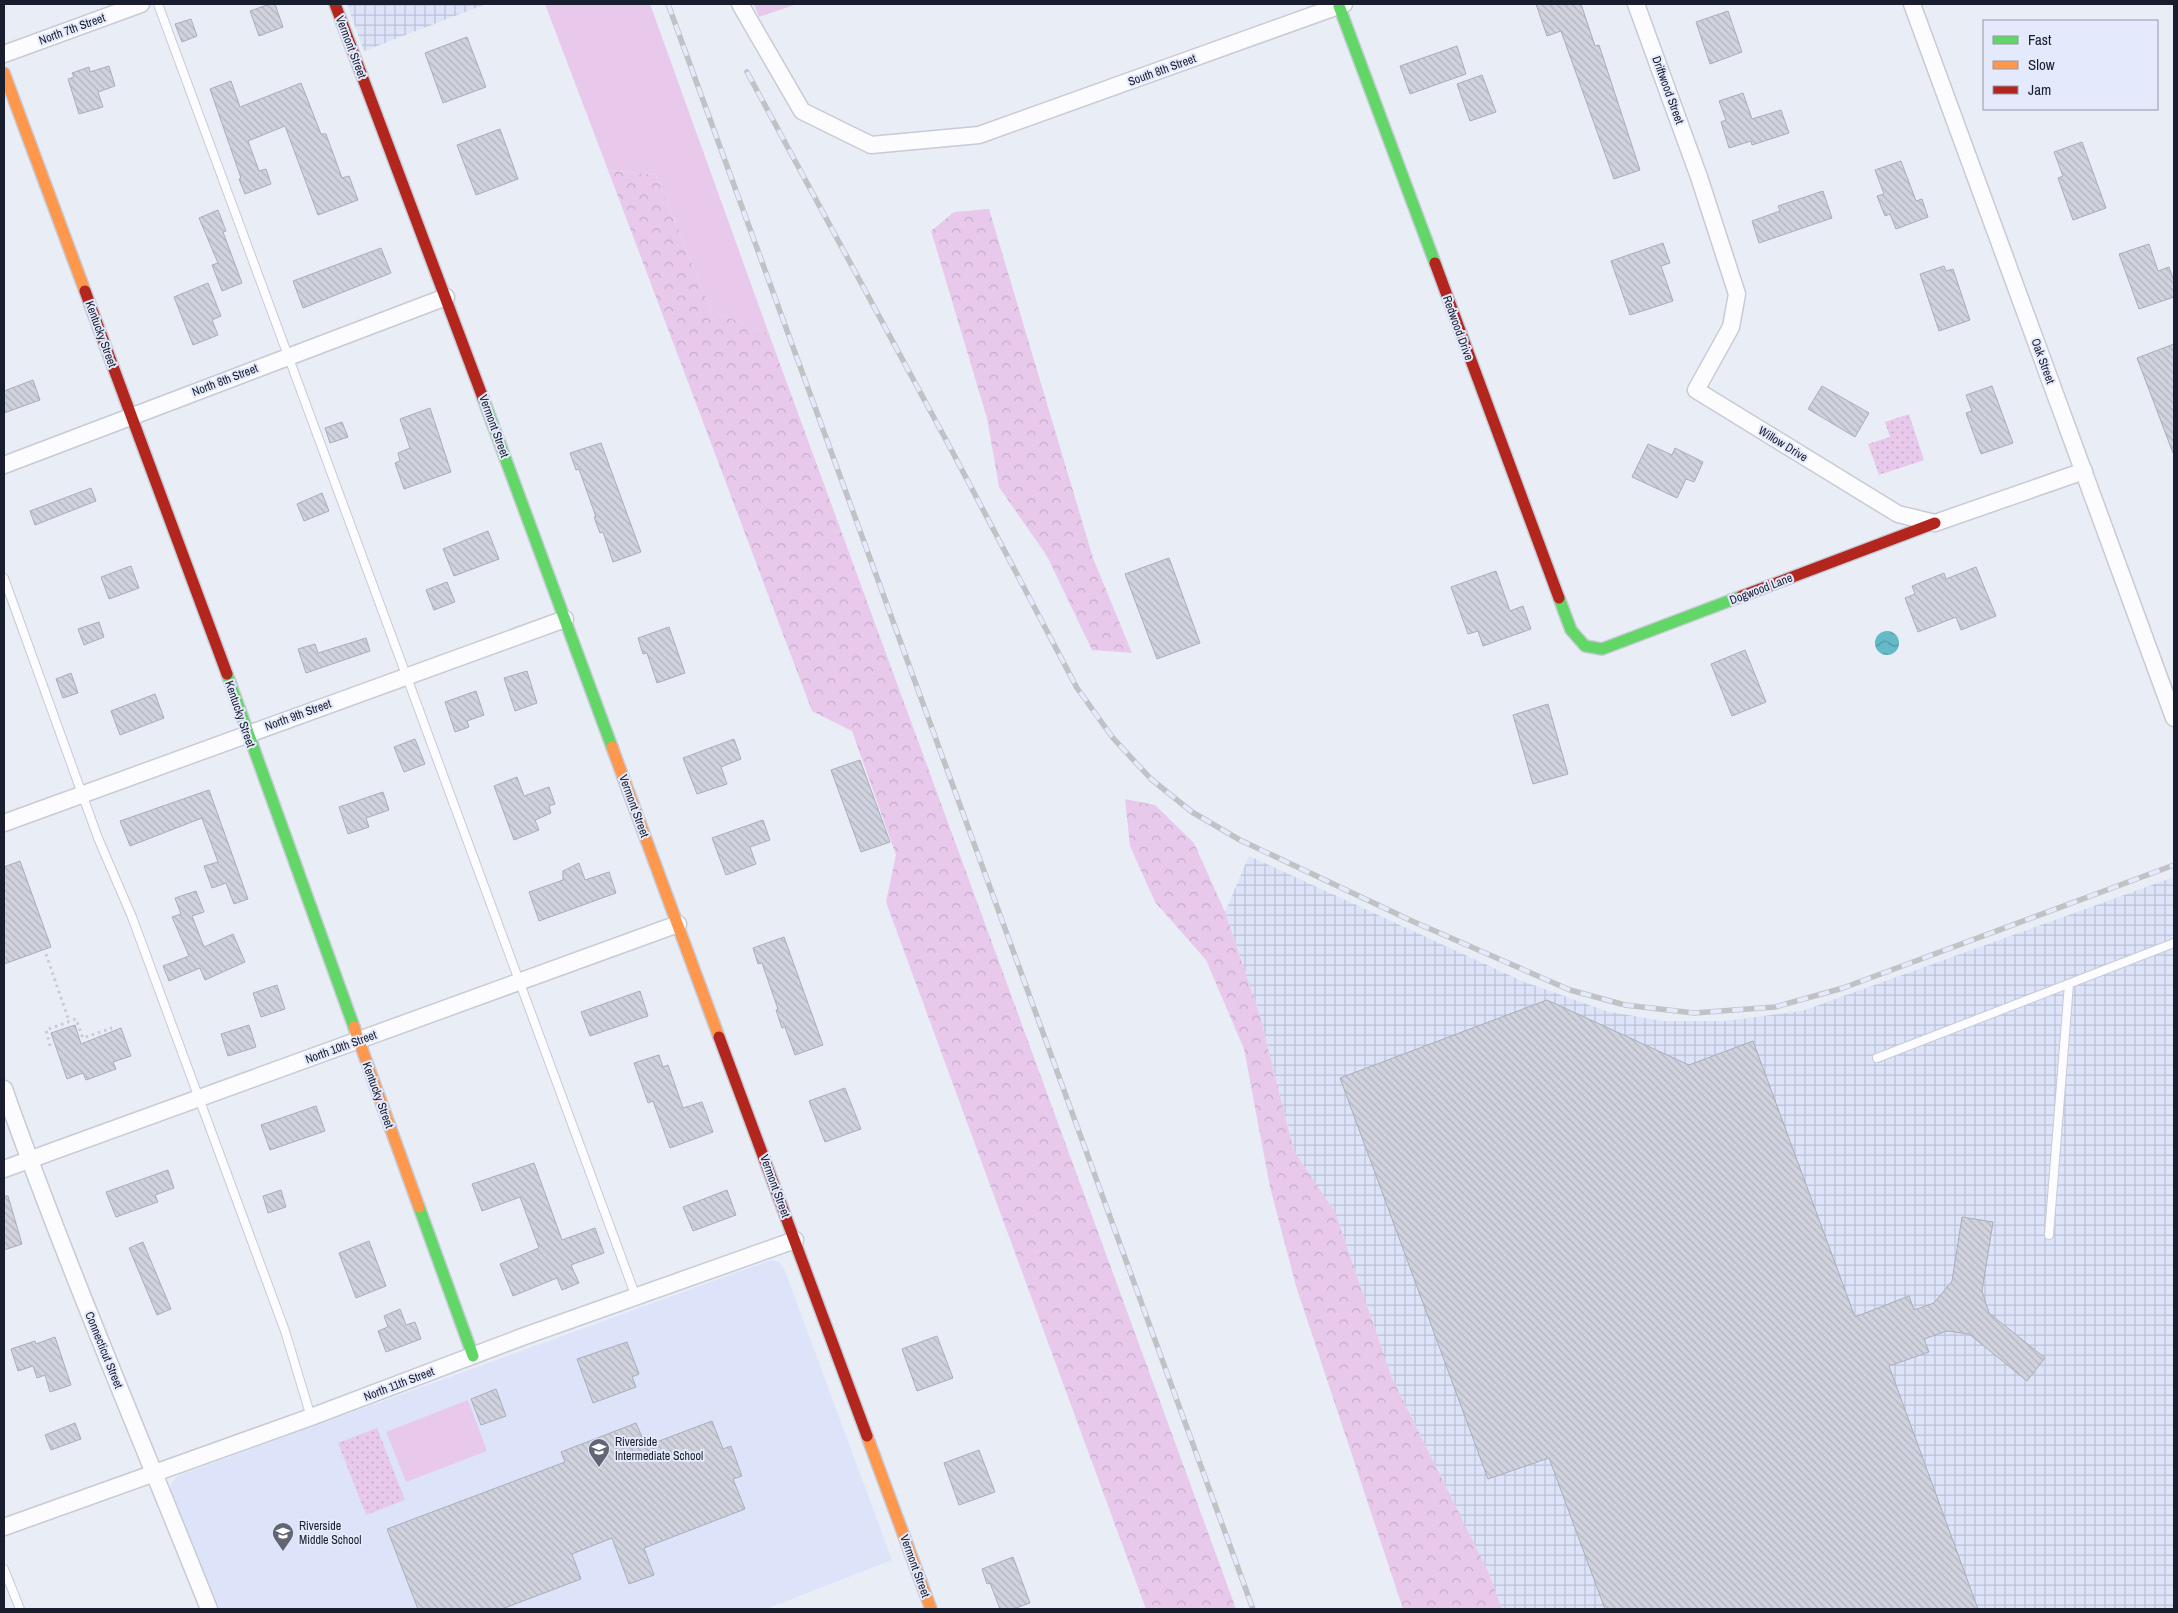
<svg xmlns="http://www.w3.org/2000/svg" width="2178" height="1613" font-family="'Archivo Narrow',sans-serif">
	<defs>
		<pattern id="industrial-grid" width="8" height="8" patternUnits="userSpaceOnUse" patternTransform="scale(1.25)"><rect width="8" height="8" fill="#dde4f9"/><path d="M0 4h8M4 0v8" fill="none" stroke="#bdc3d6"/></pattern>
		<pattern id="forest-crowns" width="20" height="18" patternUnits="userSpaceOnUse" patternTransform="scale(1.25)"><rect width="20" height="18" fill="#e8c9ec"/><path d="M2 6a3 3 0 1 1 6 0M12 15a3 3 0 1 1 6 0" fill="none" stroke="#c6accb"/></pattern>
		<pattern id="park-dots" width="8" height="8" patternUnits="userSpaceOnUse" patternTransform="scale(1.25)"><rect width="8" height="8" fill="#e8c9ec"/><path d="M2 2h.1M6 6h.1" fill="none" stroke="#c6accb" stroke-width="1.8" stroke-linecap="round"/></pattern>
		<pattern id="water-waves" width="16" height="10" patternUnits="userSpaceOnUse" patternTransform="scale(1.25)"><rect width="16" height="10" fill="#65b9c8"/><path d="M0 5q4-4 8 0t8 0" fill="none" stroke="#5296a3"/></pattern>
		<pattern id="building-back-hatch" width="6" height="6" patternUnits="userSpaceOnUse" patternTransform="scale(1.25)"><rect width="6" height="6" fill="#d0d2dd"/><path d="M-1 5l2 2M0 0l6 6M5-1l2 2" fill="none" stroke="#b2b4be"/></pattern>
	</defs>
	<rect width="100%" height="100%" fill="#e9edf6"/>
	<path fill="#dde4f9" d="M 771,1260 L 779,1262 L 785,1271 L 892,1560 L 766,1609 L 216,1609 L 170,1495 L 171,1484 L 177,1476 Z"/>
	<g fill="url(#industrial-grid)">
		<path d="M 347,4 L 486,4 L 364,51 Z"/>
		<path d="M 1249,856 L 1522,981 L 1606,1011 L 1662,1021 L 1725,1021 L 1802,1011 L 2174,877 L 2174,1609 L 1502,1609 L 1488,1571 L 1392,1378 L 1335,1212 L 1294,1151 L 1260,1016 L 1225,912 Z"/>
	</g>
	<g fill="#e8c9ec">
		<path d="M 545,4 L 650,4 L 769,334 L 711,310 L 656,175 L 608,170 Z"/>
		<path d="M 754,4 L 797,4 L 759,17 Z"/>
		<path d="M 468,1400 L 487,1451 L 406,1482 L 386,1432 Z"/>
	</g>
	<g fill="url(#forest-crowns)">
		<path d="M 608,170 L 656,175 L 711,310 L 769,334 L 1236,1609 L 1146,1609 L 886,902 L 896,855 L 852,731 L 812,711 Z"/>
		<path d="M 989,209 L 1093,558 L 1132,653 L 1092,650 L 1047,556 L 999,487 L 987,418 L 931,231 L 954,212 Z"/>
		<path d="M 1125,799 L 1155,805 L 1194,843 L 1225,912 L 1260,1016 L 1294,1151 L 1335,1212 L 1392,1378 L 1488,1571 L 1502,1609 L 1403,1609 L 1296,1286 L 1270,1187 L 1244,1049 L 1206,960 L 1155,902 L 1130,846 Z"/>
	</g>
	<g fill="url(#park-dots)">
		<path d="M 1909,414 L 1924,460 L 1879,475 L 1868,444 L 1890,437 L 1885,422 Z"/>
		<path d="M 377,1428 L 405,1500 L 366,1515 L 338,1443 Z"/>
	</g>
	<circle fill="url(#water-waves)" cx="1887" cy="643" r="12"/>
	<g fill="url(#building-back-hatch)" stroke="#abadb8">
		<path d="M 270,4 L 275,4 L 283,27 L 259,36 L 250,11 Z"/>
		<path d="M 1536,4 L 1581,4 L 1595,46 L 1599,45 L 1640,170 L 1614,179 L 1561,31 L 1547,36 Z"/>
		<path d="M 1728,11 L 1742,52 L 1710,64 L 1696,22 Z"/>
		<path d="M 191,19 L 197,36 L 182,42 L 175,24 Z"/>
		<path d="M 467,37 L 486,87 L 443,103 L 425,53 Z"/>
		<path d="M 1457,46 L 1466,74 L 1410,94 L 1400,66 Z"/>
		<path d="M 109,66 L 115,86 L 98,92 L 103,107 L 79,114 L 68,79 L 74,77 L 72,73 L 89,67 L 90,72 Z"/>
		<path d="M 1482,75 L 1496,112 L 1470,121 L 1457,84 Z"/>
		<path d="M 231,81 L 240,107 L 301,83 L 321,134 L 326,134 L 342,178 L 349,176 L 358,200 L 318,215 L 285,126 L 248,141 L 259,171 L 266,169 L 271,184 L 245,194 L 239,179 L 241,178 L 210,89 Z"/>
		<path d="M 1743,93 L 1752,119 L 1781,110 L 1789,133 L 1752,145 L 1751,141 L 1729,148 L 1721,122 L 1726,120 L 1719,101 Z"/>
		<path d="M 500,129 L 518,179 L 476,195 L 457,145 Z"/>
		<path d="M 2082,142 L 2106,208 L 2073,220 L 2058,178 L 2063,176 L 2054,152 Z"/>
		<path d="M 1901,161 L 1916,201 L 1922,199 L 1928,217 L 1896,229 L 1890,214 L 1885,216 L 1877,196 L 1884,194 L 1875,170 Z"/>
		<path d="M 1823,191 L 1832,218 L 1759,243 L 1752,221 L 1780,211 L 1778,206 Z"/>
		<path d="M 218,210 L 226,231 L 223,232 L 242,283 L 222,291 L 212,265 L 218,263 L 199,218 Z"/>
		<path d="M 1663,243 L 1670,263 L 1661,266 L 1673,301 L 1630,315 L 1611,261 Z"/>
		<path d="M 2149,244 L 2158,271 L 2169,267 L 2174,281 L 2174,297 L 2139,309 L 2119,254 Z"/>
		<path d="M 381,248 L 391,273 L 303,308 L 293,281 Z"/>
		<path d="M 1944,266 L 1946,271 L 1953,269 L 1970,320 L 1939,331 L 1920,274 Z"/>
		<path d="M 208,283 L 221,316 L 212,320 L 218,335 L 193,345 L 174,297 Z"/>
		<path d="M 2174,344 L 2174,453 L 2173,453 L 2137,358 Z"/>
		<path d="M 33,380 L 40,400 L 4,413 L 4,391 Z"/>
		<path d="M 1822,386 L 1869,413 L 1855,437 L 1808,409 Z"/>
		<path d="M 1992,386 L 2013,443 L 1981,454 L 1966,413 L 1972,411 L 1966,395 Z"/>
		<path d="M 430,408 L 451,472 L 404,489 L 395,463 L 400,461 L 398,453 L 410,448 L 400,419 Z"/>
		<path d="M 342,422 L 348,437 L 330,443 L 325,428 Z"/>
		<path d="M 601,443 L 641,552 L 613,562 L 603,532 L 600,533 L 594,517 L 596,517 L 579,469 L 576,470 L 570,453 Z"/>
		<path d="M 1648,444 L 1672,455 L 1675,448 L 1703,462 L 1694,482 L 1686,479 L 1677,498 L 1632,477 Z"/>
		<path d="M 91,488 L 96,501 L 35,525 L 30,511 Z"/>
		<path d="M 322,493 L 329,511 L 304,521 L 297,504 Z"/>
		<path d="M 488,531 L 499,559 L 454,576 L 443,549 Z"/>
		<path d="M 1169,558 L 1200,643 L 1157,659 L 1125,574 Z"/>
		<path d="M 131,566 L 139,588 L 109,599 L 101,577 Z"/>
		<path d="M 1976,567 L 1996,616 L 1961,630 L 1956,617 L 1918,632 L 1905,598 L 1915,594 L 1912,586 L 1944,573 L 1946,579 Z"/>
		<path d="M 1496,571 L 1510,611 L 1523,606 L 1531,629 L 1483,646 L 1478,631 L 1468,634 L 1451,587 Z"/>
		<path d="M 447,582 L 455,602 L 434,610 L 426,590 Z"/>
		<path d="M 99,622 L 104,637 L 84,645 L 78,629 Z"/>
		<path d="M 669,627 L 685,673 L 657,683 L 647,653 L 643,654 L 638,638 Z"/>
		<path d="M 366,638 L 370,651 L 306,673 L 298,649 L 315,644 L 318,653 Z"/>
		<path d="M 1745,650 L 1766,702 L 1732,716 L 1711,664 Z"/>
		<path d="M 527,671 L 537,703 L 515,711 L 504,678 Z"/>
		<path d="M 71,673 L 78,693 L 63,698 L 56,679 Z"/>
		<path d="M 476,691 L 484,715 L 467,721 L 469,727 L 455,732 L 445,702 Z"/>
		<path d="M 155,694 L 164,718 L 120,735 L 111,711 Z"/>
		<path d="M 1548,704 L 1568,774 L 1533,784 L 1513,715 Z"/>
		<path d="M 415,739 L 425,764 L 404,772 L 394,747 Z"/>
		<path d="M 734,739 L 741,759 L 721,767 L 727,784 L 697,794 L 683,758 Z"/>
		<path d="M 860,760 L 890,842 L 861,852 L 831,770 Z"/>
		<path d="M 517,777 L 524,796 L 549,787 L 555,804 L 549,806 L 551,813 L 535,820 L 539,830 L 514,840 L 494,786 Z"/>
		<path d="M 209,790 L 248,899 L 234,904 L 226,883 L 212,888 L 204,866 L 218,862 L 202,818 L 130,846 L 120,821 Z"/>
		<path d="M 383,792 L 389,810 L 366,818 L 369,827 L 348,834 L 339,807 Z"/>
		<path d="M 763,820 L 770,840 L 750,847 L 756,864 L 726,875 L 712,838 Z"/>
		<path d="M 20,861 L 51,947 L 4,964 L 4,867 Z"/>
		<path d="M 579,863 L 585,880 L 609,872 L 616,893 L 539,921 L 529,892 L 563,880 L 563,871 Z"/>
		<path d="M 196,891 L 204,912 L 192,916 L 204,947 L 233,934 L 245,962 L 205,980 L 200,968 L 169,981 L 163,966 L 189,956 L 172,917 L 181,914 L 175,898 Z"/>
		<path d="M 784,937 L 823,1045 L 795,1055 L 785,1027 L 782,1028 L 776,1010 L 778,1009 L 762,963 L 758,964 L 753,948 Z"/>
		<path d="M 277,985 L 285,1009 L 261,1017 L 253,993 Z"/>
		<path d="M 640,991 L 648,1016 L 590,1036 L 581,1012 Z"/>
		<path d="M 1547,1000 L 1689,1065 L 1753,1041 L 1855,1317 L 1909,1296 L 1914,1310 L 1934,1303 L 1952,1281 L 1962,1217 L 1993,1222 L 1982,1291 L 1989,1313 L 2045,1358 L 2027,1381 L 1969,1334 L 1947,1331 L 1924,1339 L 1929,1352 L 1889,1366 L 1978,1609 L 1605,1609 L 1549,1458 L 1488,1479 L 1340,1078 Z"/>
		<path d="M 75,1025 L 81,1044 L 121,1028 L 131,1056 L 113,1062 L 116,1069 L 86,1080 L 83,1073 L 67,1079 L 51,1033 Z"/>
		<path d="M 249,1025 L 256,1047 L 228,1056 L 221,1034 Z"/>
		<path d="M 659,1055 L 663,1067 L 668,1065 L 683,1108 L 702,1102 L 713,1132 L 670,1148 L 653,1101 L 648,1103 L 634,1063 Z"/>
		<path d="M 845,1088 L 861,1129 L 825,1142 L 809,1101 Z"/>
		<path d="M 316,1106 L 325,1131 L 270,1150 L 261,1125 Z"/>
		<path d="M 534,1163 L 562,1240 L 595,1228 L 604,1253 L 571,1265 L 579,1283 L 562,1290 L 557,1278 L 513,1296 L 500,1264 L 539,1248 L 520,1197 L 482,1211 L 472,1184 Z"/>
		<path d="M 168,1170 L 174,1188 L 155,1195 L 158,1202 L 116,1217 L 106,1192 Z"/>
		<path d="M 281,1190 L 286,1207 L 268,1213 L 263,1196 Z"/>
		<path d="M 727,1190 L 736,1215 L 693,1231 L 683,1207 Z"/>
		<path d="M 4,1196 L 8,1196 L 22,1244 L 4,1250 Z"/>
		<path d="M 369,1241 L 386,1286 L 356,1298 L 339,1253 Z"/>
		<path d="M 143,1242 L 171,1309 L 157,1315 L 129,1248 Z"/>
		<path d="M 400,1309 L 406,1325 L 415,1322 L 421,1339 L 386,1352 L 378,1331 L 388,1327 L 384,1316 Z"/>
		<path d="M 937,1336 L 953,1378 L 917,1391 L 902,1349 Z"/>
		<path d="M 55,1337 L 71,1385 L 50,1392 L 45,1375 L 37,1378 L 33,1366 L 18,1371 L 11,1349 L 35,1341 L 36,1344 Z"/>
		<path d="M 627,1342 L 639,1374 L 632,1377 L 636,1387 L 593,1403 L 577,1359 Z"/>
		<path d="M 496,1389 L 506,1416 L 481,1425 L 471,1399 Z"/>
		<path d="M 712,1421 L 723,1449 L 731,1446 L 742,1476 L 733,1479 L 745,1509 L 644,1548 L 654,1575 L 629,1584 L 612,1538 L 572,1554 L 581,1579 L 502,1609 L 418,1609 L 387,1529 L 565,1462 L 561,1452 L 636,1423 L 646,1446 Z"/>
		<path d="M 75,1423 L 81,1439 L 51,1450 L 45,1435 Z"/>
		<path d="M 979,1450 L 995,1492 L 959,1505 L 944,1463 Z"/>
		<path d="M 1013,1557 L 1030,1603 L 1013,1609 L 1000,1609 L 990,1583 L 987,1584 L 982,1569 Z"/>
	</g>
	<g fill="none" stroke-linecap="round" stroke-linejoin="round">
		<g stroke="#c7cbd7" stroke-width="10">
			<g id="lane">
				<path d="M 158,4 L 636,1297"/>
				<path d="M 4,578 L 98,838 L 132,917 L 285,1331 L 311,1417"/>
				<path d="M 1877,1058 L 2174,943"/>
				<path d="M 2049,1235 L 2069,984"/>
				<path d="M 4,1569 L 20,1609"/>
			</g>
		</g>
		<g stroke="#c7cbd7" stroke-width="19">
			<g id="street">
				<path d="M 740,4 L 802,111 L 871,145 L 979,135 L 1344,4"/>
				<path d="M 1636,4 L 1699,177 L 1737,294 L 1731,327 L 1696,390 L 1898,514 L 1935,523 L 2084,471"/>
				<path d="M 1912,4 L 2174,718"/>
				<path d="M 4,54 L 141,4"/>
				<path d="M 4,465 L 446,297"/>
				<path d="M 4,823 L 565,619"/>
				<path d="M 4,1089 C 66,1264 140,1436 209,1609"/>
				<path d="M 4,1169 L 678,924"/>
				<path d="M 4,1527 L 311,1417 L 522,1337 L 795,1240"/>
			</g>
		</g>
		<g stroke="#c7cbd7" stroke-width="14">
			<g id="fast">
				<path d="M 1339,6 L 1435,263"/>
				<path d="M 483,398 L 612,747"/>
				<path d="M 1559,598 L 1571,630 L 1585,646 L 1602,649 L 1742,596"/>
				<path d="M 227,674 L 354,1027"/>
				<path d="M 419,1207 L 473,1356"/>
			</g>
		</g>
		<g stroke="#c7cbd7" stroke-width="14">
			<g id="slow">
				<path d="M 4,73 L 85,291"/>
				<path d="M 612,747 L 719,1037"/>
				<path d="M 354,1027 L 419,1207"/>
				<path d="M 867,1436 L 931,1609"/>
			</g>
		</g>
		<g stroke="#c7cbd7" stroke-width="14">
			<g id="jam">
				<path d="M 335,4 L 483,398"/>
				<path d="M 1435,263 L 1559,598"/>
				<path d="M 85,291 L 227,674"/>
				<path d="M 1742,596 L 1935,523"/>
				<path d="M 719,1037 L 867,1436"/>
			</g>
		</g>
		<g stroke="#caccd0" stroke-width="3" stroke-dasharray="2.5 4" stroke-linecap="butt">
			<path d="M 46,954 L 69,1021"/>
			<path d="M 50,1046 L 46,1030 L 76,1019 L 83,1038 L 112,1028"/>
		</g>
		<use href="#lane" stroke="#fcfcfe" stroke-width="8"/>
		<use href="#street" stroke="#fcfcfe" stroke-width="16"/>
		<use href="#fast" stroke="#63d668" stroke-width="11"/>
		<use href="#slow" stroke="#ff974d" stroke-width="11"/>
		<use href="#jam" stroke="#b3261e" stroke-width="11"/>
		<g stroke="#c1c2c5" stroke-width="5.5">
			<g id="rail">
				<path d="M 668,4 L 1253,1609"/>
				<path d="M 747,72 L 952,451 L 1077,688 L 1113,738 L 1151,779 L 1192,812 L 1240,840 L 1412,921 L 1570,990 L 1625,1005 L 1694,1013 L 1775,1007 L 1843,988 L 2174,865"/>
			</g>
		</g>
		<use href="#rail" stroke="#e4eafb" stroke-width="4" stroke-dasharray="11" stroke-linecap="butt"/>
	</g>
	<defs>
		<g id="school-pin" transform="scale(1.125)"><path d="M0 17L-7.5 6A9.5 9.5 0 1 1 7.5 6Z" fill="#626674" stroke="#e4eafb"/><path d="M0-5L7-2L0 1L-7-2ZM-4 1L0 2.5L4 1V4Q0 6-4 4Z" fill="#fff"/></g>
	</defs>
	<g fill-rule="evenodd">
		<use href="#school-pin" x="599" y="1449"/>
		<use href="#school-pin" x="283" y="1533"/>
	</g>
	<g text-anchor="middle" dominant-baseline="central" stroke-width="4" stroke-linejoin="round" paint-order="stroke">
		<g font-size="12" fill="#191e2e" stroke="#e4eafb">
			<text transform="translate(72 29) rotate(-20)">North 7th Street</text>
			<text transform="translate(351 47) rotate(69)">Vermont Street</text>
			<text transform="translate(1162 70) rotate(-20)">South 8th Street</text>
			<text transform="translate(1668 90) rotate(70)">Driftwood Street</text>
			<text transform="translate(1458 328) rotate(70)">Redwood Drive</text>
			<text transform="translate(101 334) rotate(70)">Kentucky Street</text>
			<text transform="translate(2043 361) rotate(70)">Oak Street</text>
			<text transform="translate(225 380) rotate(-21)">North 8th Street</text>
			<text transform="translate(494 426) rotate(70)">Vermont Street</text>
			<text transform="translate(1783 444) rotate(32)">Willow Drive</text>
			<text transform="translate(1761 589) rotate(-21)">Dogwood Lane</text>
			<text transform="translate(240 714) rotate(71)">Kentucky Street</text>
			<text transform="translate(298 715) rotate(-20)">North 9th Street</text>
			<text transform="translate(634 806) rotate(70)">Vermont Street</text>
			<text transform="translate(341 1047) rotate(-20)">North 10th Street</text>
			<text transform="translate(378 1095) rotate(70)">Kentucky Street</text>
			<text transform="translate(775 1186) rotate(70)">Vermont Street</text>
			<text transform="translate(104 1350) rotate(68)">Connecticut Street</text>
			<text transform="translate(399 1384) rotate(-21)">North 11th Street</text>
			<text transform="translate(915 1566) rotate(70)">Vermont Street</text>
		</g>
		<g font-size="12" fill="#191e2e" stroke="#e4eafb" text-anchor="start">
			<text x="615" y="1442">Riverside<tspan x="615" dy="14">Intermediate School</tspan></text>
			<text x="299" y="1526">Riverside<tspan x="299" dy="14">Middle School</tspan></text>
		</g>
	</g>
	<rect width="2178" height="1613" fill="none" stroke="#191e2e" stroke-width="10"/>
	<rect x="1983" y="20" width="175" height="90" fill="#e4eafb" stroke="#9398a9"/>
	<rect x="1993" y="36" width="25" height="8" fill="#63d668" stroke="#9398a9"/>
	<text x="2028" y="45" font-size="15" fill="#191e2e">Fast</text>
	<rect x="1993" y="61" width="25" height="8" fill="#ff974d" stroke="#9398a9"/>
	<text x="2028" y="70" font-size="15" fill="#191e2e">Slow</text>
	<rect x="1993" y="86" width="25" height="8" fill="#b3261e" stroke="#9398a9"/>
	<text x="2028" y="95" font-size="15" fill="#191e2e">Jam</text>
</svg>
